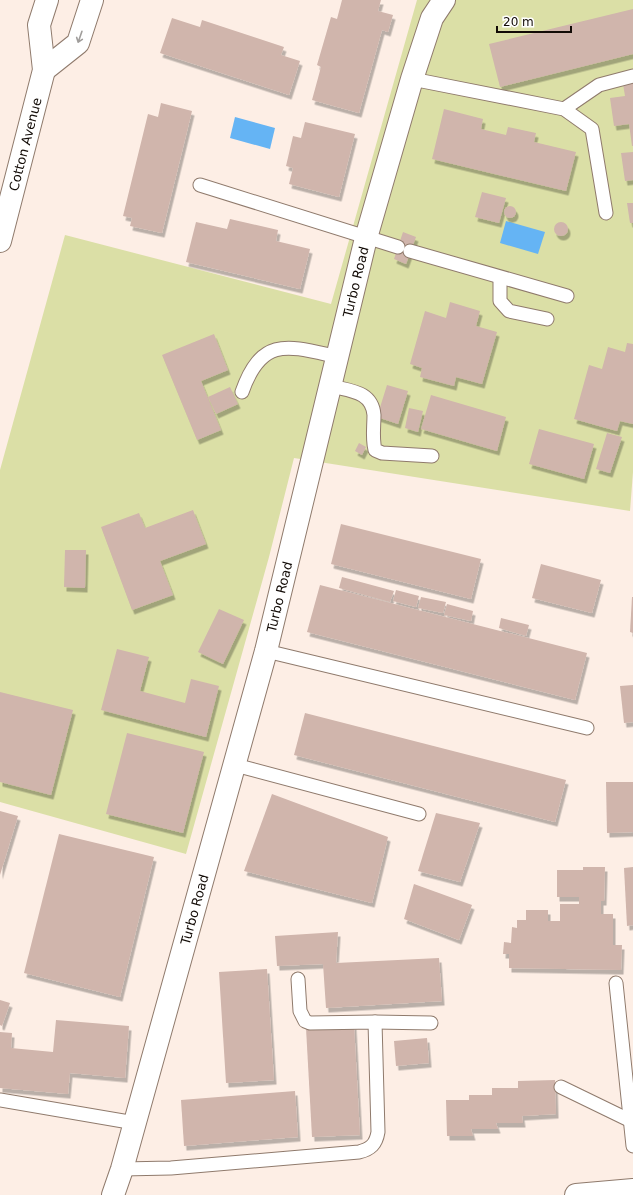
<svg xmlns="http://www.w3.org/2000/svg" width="633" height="1195" font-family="'DejaVu Sans',sans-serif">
	<defs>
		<filter id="shadow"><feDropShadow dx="2.5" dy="4.5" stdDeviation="0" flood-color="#0004"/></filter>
	</defs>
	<rect width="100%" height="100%" fill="#fdeee5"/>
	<path fill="#dbdfa6" d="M 417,0 L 633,0 L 633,472 L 630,511 L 294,458 L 269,557 L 186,854 L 0,802 L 0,470 L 65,235 L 331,304 Z"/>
	<g fill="#65b4f4">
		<path d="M 235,117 L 275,128 L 270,149 L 230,138 Z"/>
		<path d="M 506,221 L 545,232 L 538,254 L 500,243 Z"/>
	</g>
	<g fill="#d0b5ac" filter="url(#shadow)">
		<path d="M 342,0 L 381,0 L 378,11 L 393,15 L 388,32 L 382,30 L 359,113 L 312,100 L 321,67 L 317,65 L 331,17 L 337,19 Z"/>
		<path d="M 633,9 L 633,54 L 500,87 L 489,44 Z"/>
		<path d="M 172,18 L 200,27 L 202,20 L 284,47 L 281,55 L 300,61 L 289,95 L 160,53 Z"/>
		<path d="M 633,83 L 633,146 L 632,146 L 629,124 L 614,126 L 610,98 L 625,96 L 623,84 Z"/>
		<path d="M 161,103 L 192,111 L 162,233 L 130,226 L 132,218 L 123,216 L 148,114 L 158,117 Z"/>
		<path d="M 444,109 L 483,119 L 481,129 L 506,135 L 508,127 L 536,133 L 534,142 L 576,152 L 566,191 L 432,159 Z"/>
		<path d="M 305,122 L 355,134 L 339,197 L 289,184 L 293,168 L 286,166 L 293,136 L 301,138 Z"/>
		<path d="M 633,152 L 633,180 L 625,181 L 621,153 Z"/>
		<path d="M 482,192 L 506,198 L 499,223 L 475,217 Z"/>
		<path d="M 627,203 L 633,203 L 633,223 L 630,223 Z"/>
		<circle cx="510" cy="212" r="6"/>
		<path d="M 230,219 L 278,230 L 276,241 L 310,249 L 300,289 L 186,262 L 196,222 L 227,229 Z"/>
		<circle cx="561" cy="229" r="7"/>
		<path d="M 403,232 L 416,237 L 406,264 L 394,259 Z"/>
		<path d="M 450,302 L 480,311 L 476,326 L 497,332 L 482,384 L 456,377 L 454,386 L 420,377 L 422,368 L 410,364 L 425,311 L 446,318 Z"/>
		<path d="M 214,334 L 228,370 L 201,381 L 221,430 L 197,440 L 162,355 Z"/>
		<path d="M 627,343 L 633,344 L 633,424 L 620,421 L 617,431 L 574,419 L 589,365 L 602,369 L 608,347 L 625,352 Z"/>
		<path d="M 387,385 L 408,391 L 398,424 L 377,417 Z"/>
		<path d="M 230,387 L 238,404 L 216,414 L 208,397 Z"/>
		<path d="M 431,395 L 506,417 L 497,451 L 421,429 Z"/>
		<path d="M 409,408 L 423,411 L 418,432 L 405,428 Z"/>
		<path d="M 539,429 L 594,444 L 584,479 L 529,464 Z"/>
		<path d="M 607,433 L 622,437 L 610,473 L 596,469 Z"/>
		<path d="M 359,443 L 366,447 L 362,455 L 355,451 Z"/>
		<path d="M 193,510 L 206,544 L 160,561 L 173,595 L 132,610 L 101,527 L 139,513 L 145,528 Z"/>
		<path d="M 341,524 L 481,559 L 471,599 L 331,564 Z"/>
		<path d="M 65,550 L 86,550 L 85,588 L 64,587 Z"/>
		<path d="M 541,564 L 601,580 L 592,613 L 532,598 Z"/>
		<path d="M 342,577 L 394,591 L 390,602 L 339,588 Z"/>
		<path d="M 320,585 L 587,653 L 575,700 L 307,632 Z"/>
		<path d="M 396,590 L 419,596 L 416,607 L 393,601 Z"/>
		<path d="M 421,597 L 446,602 L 443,613 L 418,608 Z"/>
		<path d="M 632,597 L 633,597 L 633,633 L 630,632 Z"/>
		<path d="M 447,604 L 473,611 L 471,621 L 444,615 Z"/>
		<path d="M 219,609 L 244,620 L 223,664 L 198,652 Z"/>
		<path d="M 501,618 L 529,625 L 526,636 L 499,628 Z"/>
		<path d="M 117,649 L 149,657 L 140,691 L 185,703 L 191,679 L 219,686 L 206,737 L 101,710 Z"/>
		<path d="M 633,685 L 633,722 L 624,723 L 620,686 Z"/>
		<path d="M 0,692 L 73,710 L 51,795 L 0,782 Z"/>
		<path d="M 305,713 L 566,780 L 555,822 L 294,755 Z"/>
		<path d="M 127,733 L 204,752 L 183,833 L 106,814 Z"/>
		<path d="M 606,782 L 633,782 L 633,832 L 607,833 Z"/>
		<path d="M 272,794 L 388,837 L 372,903 L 244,871 Z"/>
		<path d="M 0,811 L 18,816 L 0,875 Z"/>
		<path d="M 436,813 L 480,823 L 460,882 L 418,871 Z"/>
		<path d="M 59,834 L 154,857 L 120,997 L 24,973 Z"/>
		<path d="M 583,867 L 605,867 L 604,901 L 601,901 L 601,914 L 613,914 L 613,945 L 622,945 L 621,970 L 509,968 L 509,954 L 503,954 L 504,942 L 511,943 L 512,927 L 517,928 L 517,920 L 526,920 L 526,910 L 548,910 L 548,921 L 560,921 L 560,904 L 579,904 L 579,897 L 557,897 L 557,870 L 583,870 Z"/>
		<path d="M 633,867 L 633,925 L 627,926 L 624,868 Z"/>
		<path d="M 414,884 L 472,905 L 459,940 L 404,919 Z"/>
		<path d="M 338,932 L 336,963 L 439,958 L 442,1001 L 326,1008 L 323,964 L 277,966 L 275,936 Z"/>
		<path d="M 267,969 L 274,1080 L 226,1083 L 219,972 Z"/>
		<path d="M 0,1000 L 10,1003 L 2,1026 L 0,1025 Z"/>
		<path d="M 56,1020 L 129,1026 L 125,1078 L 70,1073 L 68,1094 L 0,1088 L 0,1032 L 12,1033 L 11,1048 L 53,1052 Z"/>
		<path d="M 354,1025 L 360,1135 L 312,1137 L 306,1028 Z"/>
		<path d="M 427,1038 L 429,1063 L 396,1066 L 394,1041 Z"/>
		<path d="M 555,1080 L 556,1114 L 522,1116 L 523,1123 L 496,1123 L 498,1129 L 471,1129 L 473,1136 L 447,1136 L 446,1100 L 469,1100 L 469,1095 L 492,1095 L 492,1088 L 518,1088 L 518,1081 Z"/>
		<path d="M 295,1091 L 298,1137 L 184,1146 L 181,1100 Z"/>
	</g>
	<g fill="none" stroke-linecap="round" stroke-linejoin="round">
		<g stroke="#8f7a6c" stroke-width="15">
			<g id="service">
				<path d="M 412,79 L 564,109 L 592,129 L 606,213"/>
				<path d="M 564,109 L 599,85 L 633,76"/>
				<path d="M 200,185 L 398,247"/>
				<path d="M 410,251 L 567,296"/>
				<path d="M 500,278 L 500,301 L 509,311 L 547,319"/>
				<path d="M 331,386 C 350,391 372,391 374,415 C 374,427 372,438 375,450 L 382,453 L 432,456"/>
				<path d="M 242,392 C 262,335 289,346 338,357"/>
				<path d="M 266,651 L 587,728"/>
				<path d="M 235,765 L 419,814"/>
				<path d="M 616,983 L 633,1146"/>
				<path d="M 375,1022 L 431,1023"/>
				<path d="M 561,1087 L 629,1120"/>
				<path d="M 0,1100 L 135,1123"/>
				<path d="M 122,1169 L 171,1168 L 359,1152 C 371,1149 376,1144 378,1132 L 375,1022 L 310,1023 L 305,1021 L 300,1011 L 298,979"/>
			</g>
		</g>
		<g stroke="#8f7a6c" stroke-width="24">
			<g id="minor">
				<path id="s1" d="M 113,1195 L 122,1169 L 266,651 L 366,238 L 412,79 L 432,18 L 444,0"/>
			</g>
		</g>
		<g stroke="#8f7a6c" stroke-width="24">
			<path id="tertiary" d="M 576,1195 L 633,1190"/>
		</g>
		<g stroke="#8f7a6c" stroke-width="24">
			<g id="secondary">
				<path d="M 44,70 L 78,43 L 92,0"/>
				<path id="s2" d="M 0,241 L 44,70 L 39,25 L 47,0"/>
			</g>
		</g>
		<use href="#service" stroke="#fff" stroke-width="13"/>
		<use href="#minor" stroke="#fff" stroke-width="22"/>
		<use href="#tertiary" stroke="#fff" stroke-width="22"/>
		<use href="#secondary" stroke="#fff" stroke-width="22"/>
	</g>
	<defs><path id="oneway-shaft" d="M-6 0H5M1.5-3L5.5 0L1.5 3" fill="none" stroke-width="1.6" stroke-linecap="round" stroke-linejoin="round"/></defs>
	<use stroke="#a09d9b" href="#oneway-shaft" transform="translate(80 37) rotate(109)"/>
	<g text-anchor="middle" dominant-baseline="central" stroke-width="3" stroke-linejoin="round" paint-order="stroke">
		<g font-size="13" fill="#120b06" stroke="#fff">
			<text stroke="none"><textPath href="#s2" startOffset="100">Cotton Avenue</textPath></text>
			<text stroke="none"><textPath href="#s1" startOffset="945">Turbo Road</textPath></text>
			<text stroke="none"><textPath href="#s1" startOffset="621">Turbo Road</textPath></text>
			<text stroke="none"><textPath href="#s1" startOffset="297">Turbo Road</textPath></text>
		</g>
	</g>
	<path d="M497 26v6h74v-6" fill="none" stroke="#120b06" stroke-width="2"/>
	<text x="503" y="26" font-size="12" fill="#120b06" stroke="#ffffff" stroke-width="3" paint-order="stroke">20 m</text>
</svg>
